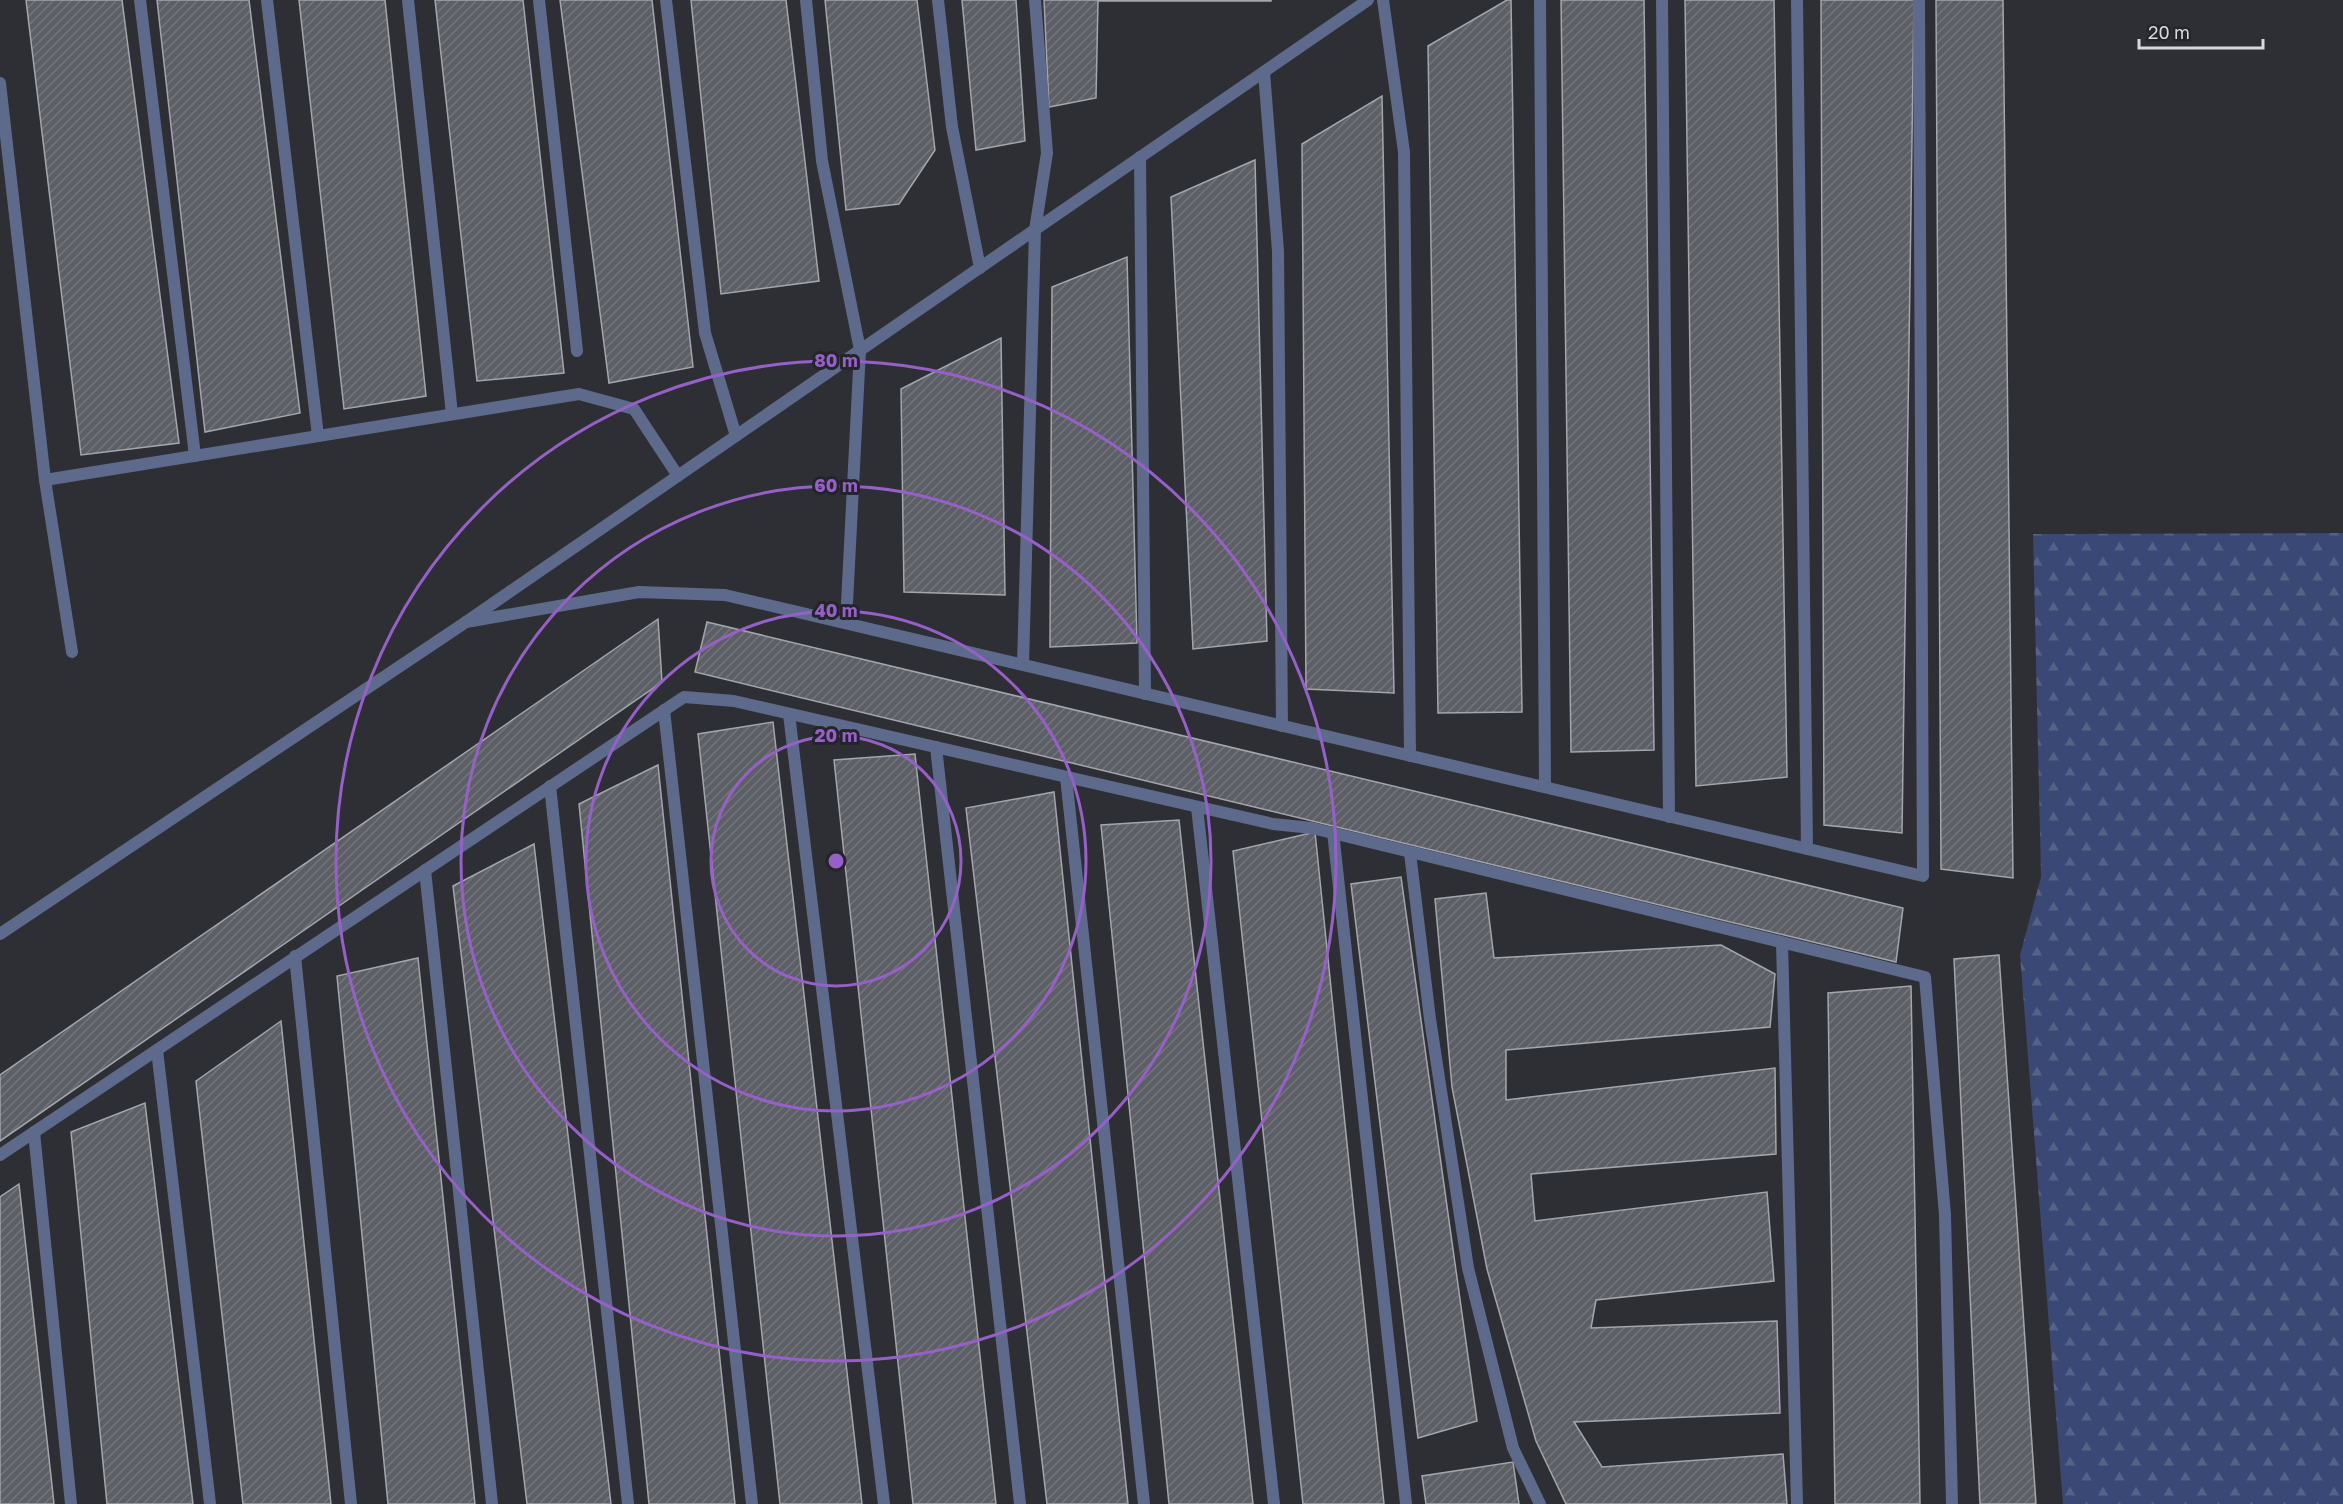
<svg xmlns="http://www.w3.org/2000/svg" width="2343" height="1504" font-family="'Golos Text',sans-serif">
	<defs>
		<pattern id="forest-firs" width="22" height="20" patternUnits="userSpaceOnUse" patternTransform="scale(1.5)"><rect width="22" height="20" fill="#394874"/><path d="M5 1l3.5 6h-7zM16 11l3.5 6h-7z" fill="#556287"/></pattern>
		<pattern id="building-hatch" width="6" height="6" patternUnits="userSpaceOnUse" patternTransform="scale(1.5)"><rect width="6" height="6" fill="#5c5f65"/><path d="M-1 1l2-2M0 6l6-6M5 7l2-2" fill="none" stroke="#73757b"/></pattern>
	</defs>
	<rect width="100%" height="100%" fill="#2d2f35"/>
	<path fill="url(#forest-firs)" d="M 2343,533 L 2343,1504 L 2063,1504 L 2020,955 L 2041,877 L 2033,534 Z"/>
	<g fill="url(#building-hatch)" stroke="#a3a6ad" stroke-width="1.5">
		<path d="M 26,0 L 122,0 L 179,443 L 81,455 Z"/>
		<path d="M 157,0 L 249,0 L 300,413 L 205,432 Z"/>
		<path d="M 299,0 L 385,0 L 426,396 L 344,409 Z"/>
		<path d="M 435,0 L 523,0 L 564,373 L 477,381 Z"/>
		<path d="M 560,0 L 652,0 L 693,367 L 609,383 Z"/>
		<path d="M 691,0 L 786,0 L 819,281 L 721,294 Z"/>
		<path d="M 825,0 L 917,0 L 935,150 L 899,204 L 846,210 Z"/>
		<path d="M 962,0 L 1016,0 L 1025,141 L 976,150 Z"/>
		<path d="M 1044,0 L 1271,0 L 1271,1 L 1098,1 L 1096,98 L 1049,107 Z"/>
		<path d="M 1507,0 L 1511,0 L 1522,712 L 1438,713 L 1428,46 Z"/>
		<path d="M 1561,0 L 1644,0 L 1654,750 L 1571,752 Z"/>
		<path d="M 1685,0 L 1774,0 L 1787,777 L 1696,786 Z"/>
		<path d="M 1821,0 L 1914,0 L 1902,833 L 1824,825 Z"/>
		<path d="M 1936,0 L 2003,0 L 2013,878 L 1941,869 Z"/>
		<path d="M 1382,96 L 1394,693 L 1306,689 L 1302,144 Z"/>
		<path d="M 1255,160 L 1267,641 L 1193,649 L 1171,197 Z"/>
		<path d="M 1127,257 L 1137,643 L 1050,647 L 1052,287 Z"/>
		<path d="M 1001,338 L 1005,595 L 904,592 L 901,389 Z"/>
		<path d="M 658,619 L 662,682 L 0,1141 L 0,1075 Z"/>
		<path d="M 707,622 L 1903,908 L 1896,962 L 695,672 Z"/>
		<path d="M 773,722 L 862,1504 L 780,1504 L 698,734 Z"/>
		<path d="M 915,754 L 996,1504 L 913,1504 L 834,760 Z"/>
		<path d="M 658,765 L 735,1504 L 649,1504 L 579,804 Z"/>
		<path d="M 1054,792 L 1128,1504 L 1047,1504 L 966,808 Z"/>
		<path d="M 1179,820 L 1253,1504 L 1169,1504 L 1101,825 Z"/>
		<path d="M 1315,832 L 1384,1504 L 1303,1504 L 1233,851 Z"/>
		<path d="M 534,844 L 611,1504 L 527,1504 L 453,886 Z"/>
		<path d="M 1401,877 L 1477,1421 L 1418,1438 L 1351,884 Z"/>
		<path d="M 1486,893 L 1494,958 L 1721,945 L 1775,974 L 1770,1027 L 1506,1050 L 1506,1100 L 1775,1068 L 1776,1154 L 1531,1174 L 1535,1221 L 1767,1192 L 1774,1281 L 1596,1300 L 1591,1328 L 1777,1321 L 1780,1413 L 1574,1422 L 1602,1467 L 1783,1454 L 1787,1504 L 1566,1504 L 1536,1441 L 1487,1269 L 1452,1087 L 1435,899 Z"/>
		<path d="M 1999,955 L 2036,1504 L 1980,1504 L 1954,959 Z"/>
		<path d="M 418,958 L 475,1504 L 388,1504 L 337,976 Z"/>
		<path d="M 1911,986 L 1920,1504 L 1835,1504 L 1828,993 Z"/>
		<path d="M 281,1021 L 331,1504 L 243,1504 L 196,1081 Z"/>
		<path d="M 145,1103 L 193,1504 L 107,1504 L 71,1132 Z"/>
		<path d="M 19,1184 L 54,1504 L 0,1504 L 0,1197 Z"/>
		<path d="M 1513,1462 L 1519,1504 L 1426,1504 L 1422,1476 Z"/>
	</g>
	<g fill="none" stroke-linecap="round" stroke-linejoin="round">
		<g stroke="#5e6a8b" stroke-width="12">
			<path d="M 140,0 L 195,456"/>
			<path d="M 267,0 L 318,436"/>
			<path d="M 408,0 L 452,414"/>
			<path d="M 539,0 L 577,351"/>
			<path d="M 666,0 L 705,333 L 736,436"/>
			<path d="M 806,0 L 822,161 L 860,350 L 846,623"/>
			<path d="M 938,0 L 952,127 L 980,268"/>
			<path d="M 1383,0 L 1404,152 L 1410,756"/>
			<path d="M 1540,0 L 1545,787"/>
			<path d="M 1662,0 L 1669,817"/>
			<path d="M 1797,0 L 1807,849"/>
			<path d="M 1264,72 L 1278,251 L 1282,726"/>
			<path d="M 0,83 L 45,480 L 72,652"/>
			<path d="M 1140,157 L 1145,694"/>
			<path d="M 45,480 L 579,394 L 634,409 L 678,476"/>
			<path d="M 466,622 L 639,592 L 725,595 L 1923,876 L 1919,0"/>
			<path d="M 1023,665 L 1035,230 L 1047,153 L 1035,0"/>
			<path d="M 664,710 L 752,1504"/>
			<path d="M 789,714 L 884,1504"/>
			<path d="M 936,747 L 1020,1504"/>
			<path d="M 1066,777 L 1144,1504"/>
			<path d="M 550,786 L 628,1504"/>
			<path d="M 1197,807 L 1274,1504"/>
			<path d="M 1333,832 L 1406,1504"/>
			<path d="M 1410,853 L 1430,1019 L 1468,1268 L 1513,1448 L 1540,1504"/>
			<path d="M 425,870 L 492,1504"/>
			<path d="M 1782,943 L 1797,1504"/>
			<path d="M 295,956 L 351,1504"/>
			<path d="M 157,1050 L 210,1504"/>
			<path d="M 34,1132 L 71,1504"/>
			<path d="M 0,1155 L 684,697 L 734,701 L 1273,824 L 1312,828 L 1925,977 L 1945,1215 L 1952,1504"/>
		</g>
		<path stroke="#5e6a8b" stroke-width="12" d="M 0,934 L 466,622 L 1368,0"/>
	</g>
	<g fill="none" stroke="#9760c8" stroke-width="3">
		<circle cx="836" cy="861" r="125"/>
		<circle cx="836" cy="861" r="250"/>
		<circle cx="836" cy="861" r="375"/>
		<circle cx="836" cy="861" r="500"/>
	</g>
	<circle cx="836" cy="861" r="9" fill="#9760c8" stroke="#23252b" stroke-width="3"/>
	<g font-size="18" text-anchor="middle" font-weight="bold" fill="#9760c8" stroke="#23252b" stroke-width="6" stroke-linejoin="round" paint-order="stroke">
		<text x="836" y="367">80 m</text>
		<text x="836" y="492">60 m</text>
		<text x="836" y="617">40 m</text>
		<text x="836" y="742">20 m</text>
	</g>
	<path d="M2139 39v9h124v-9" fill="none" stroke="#d7d9dd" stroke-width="3"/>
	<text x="2148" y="39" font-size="18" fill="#d7d9dd" stroke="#23252b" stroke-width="4.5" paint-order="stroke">20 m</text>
</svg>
